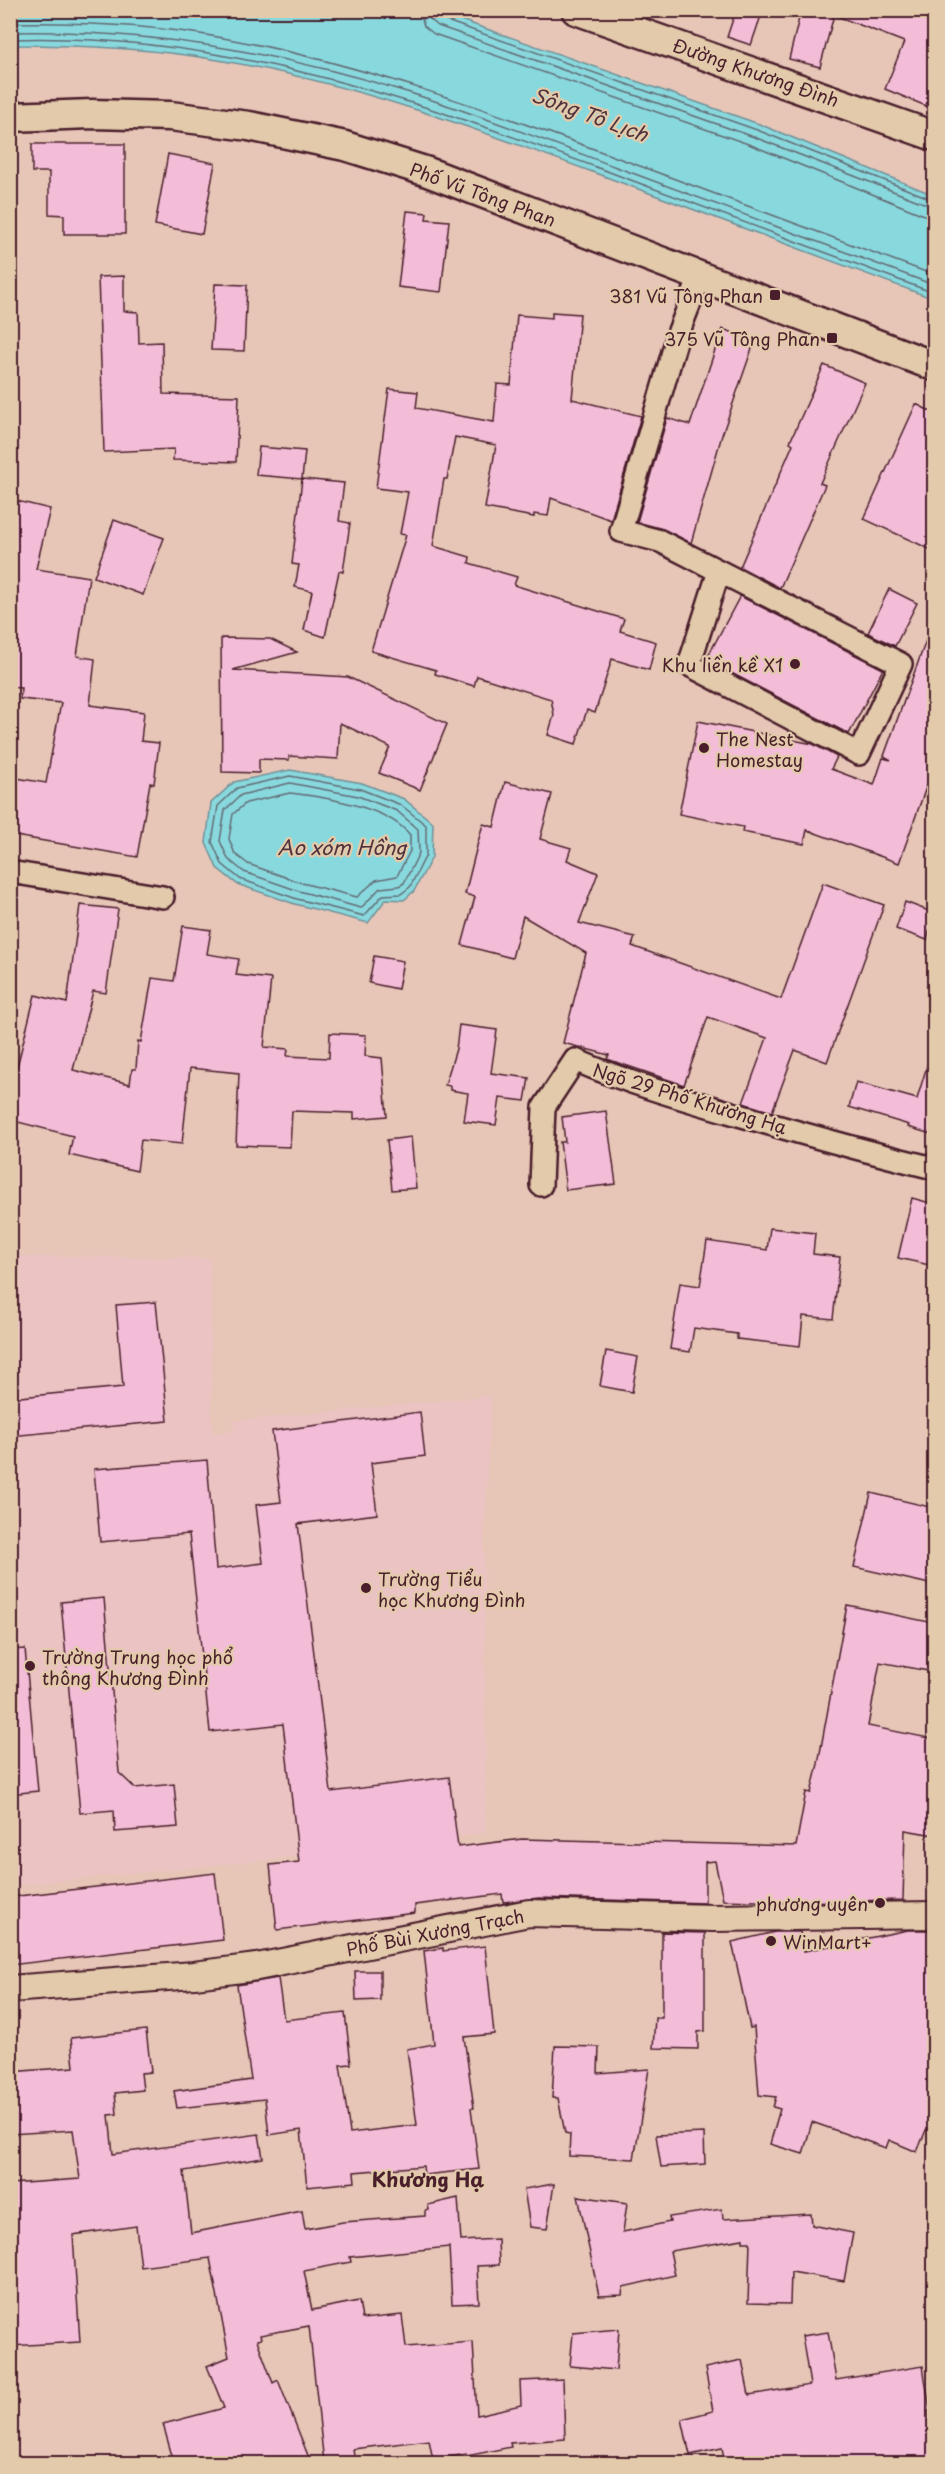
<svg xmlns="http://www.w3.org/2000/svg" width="945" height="2474" font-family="'Playpen Sans',sans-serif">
	<rect width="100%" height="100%" fill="#e7c6b8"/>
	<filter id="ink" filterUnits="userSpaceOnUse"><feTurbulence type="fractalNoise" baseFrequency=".0167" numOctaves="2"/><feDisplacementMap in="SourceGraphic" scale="12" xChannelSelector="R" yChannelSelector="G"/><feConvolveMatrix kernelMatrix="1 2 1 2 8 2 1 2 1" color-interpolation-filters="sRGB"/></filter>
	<g filter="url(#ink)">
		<path fill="#ebc3c2" d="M 11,1256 L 210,1258 L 212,1434 L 234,1431 L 233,1421 L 491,1396 L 484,1544 L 486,1833 L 273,1859 L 11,1886 Z"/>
		<g fill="#88d9de" stroke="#6f8f96" stroke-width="1.5">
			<path d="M 10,11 L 435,11 L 759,124 L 934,195 L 934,299 C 822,258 710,216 598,174 C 474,128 349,82 218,60 C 150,48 80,45 11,45 Z"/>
			<path d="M 290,770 L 362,783 L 404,799 L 433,823 L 432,857 L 414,891 L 404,900 L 386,899 L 368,923 L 295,904 L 237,884 L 217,868 L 206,843 L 211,803 L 234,782 Z"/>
		</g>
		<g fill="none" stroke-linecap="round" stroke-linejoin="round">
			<g stroke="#636973" stroke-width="1.5">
				<path d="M 419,10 L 424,26 L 434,34 L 751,145 L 924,215 L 934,216"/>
				<path d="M 428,10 L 430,19 L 438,26 L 754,137 L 934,207"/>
				<path d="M 436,10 L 437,16 L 441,19 L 757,130 L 934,200"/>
				<path d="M 10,23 C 81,22 154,25 223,38 C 360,63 491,111 621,159 C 726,198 830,237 934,275"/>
				<path d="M 10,32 C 145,29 279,52 407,92 C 477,114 547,141 616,167 C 722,206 828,246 934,285"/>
				<path d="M 10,39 C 224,32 415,100 612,173 C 719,213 827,253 934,293"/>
				<path d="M 290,776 L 360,789 L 401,805 L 426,825 L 426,855 L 410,887 L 401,894 L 383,895 L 364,916 L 297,899 L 240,879 L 222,864 L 212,842 L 218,806 L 237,788 Z"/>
				<path d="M 290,783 L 358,796 L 397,811 L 418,829 L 419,853 L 404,883 L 399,886 L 380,888 L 361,908 L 299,891 L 244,872 L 228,859 L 220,841 L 225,810 L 241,795 Z"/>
				<path d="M 290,793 C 325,797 387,806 410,835 L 410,851 L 397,876 L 376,880 L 357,897 L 302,883 L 248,864 L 235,854 L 229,839 L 233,814 L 246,803 Z"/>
			</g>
		</g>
		<g fill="#f3bdd8" stroke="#4a1f2b" stroke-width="1.5">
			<path d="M 736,10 L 763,10 L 751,45 L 727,37 Z"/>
			<path d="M 801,10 L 901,10 L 934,23 L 934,85 L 926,106 L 885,89 L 904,42 L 834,15 L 820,67 L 789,59 Z"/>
			<path d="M 32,144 L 125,144 L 125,234 L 64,234 L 64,215 L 49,214 L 49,172 L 32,172 Z"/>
			<path d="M 168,154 L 215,163 L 202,234 L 155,225 Z"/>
			<path d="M 407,211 L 427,213 L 426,219 L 449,221 L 441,292 L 398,287 Z"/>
			<path d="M 124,276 L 124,311 L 138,312 L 139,343 L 162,342 L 163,394 L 239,396 L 236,462 L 173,460 L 174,449 L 104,452 L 98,277 Z"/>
			<path d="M 215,284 L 247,285 L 244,351 L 211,350 Z"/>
			<path d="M 552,312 L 580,314 L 572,399 L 641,416 L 611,520 L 551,498 L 548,516 L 534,514 L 534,517 L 485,508 L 496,445 L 455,437 L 447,479 L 444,479 L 433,546 L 470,557 L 469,563 L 517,577 L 514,585 L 624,619 L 620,631 L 656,642 L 649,670 L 612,659 L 595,713 L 587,710 L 576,744 L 548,735 L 554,715 L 551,699 L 477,676 L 474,686 L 435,674 L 436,670 L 371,651 L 406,535 L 400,534 L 408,492 L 376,488 L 389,389 L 418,392 L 416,408 L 494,422 L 497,384 L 511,385 L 517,315 L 552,318 Z"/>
			<path d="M 722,329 L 755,340 L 722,435 L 691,543 L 663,529 L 637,522 L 667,418 L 690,425 Z"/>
			<path d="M 824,365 L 865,383 L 820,483 L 825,485 L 780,588 L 740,567 L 793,444 L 790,442 Z"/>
			<path d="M 916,404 L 934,413 L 934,551 L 864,519 Z"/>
			<path d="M 259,447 L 305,451 L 302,479 L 256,475 Z"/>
			<path d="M 302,479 L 344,483 L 339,521 L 350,523 L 343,572 L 339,571 L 325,637 L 304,630 L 312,591 L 295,587 L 299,565 L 292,564 Z"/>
			<path d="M 13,500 L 50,509 L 36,569 L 89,577 L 77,656 L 95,659 L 90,705 L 144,712 L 141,741 L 159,743 L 154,784 L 150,783 L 137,857 L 10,835 L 10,777 L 46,783 L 61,703 L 20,699 L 21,688 L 10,687 L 10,511 Z"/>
			<path d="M 114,520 L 164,538 L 143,595 L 94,577 Z"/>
			<path d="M 889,589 L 917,603 L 895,646 L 868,633 Z"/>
			<path d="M 740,596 L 883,669 L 849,734 L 706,660 Z"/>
			<path d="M 932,624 L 934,624 L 934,765 L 899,863 L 807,830 L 804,844 L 742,832 L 743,827 L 679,814 L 698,721 L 813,744 L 837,757 L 831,769 L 874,785 L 883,758 L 891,760 L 884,756 Z"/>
			<path d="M 221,638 L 270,639 L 297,652 L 233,670 L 348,677 L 447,724 L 420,790 L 379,773 L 390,747 L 340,723 L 338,759 L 289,756 L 289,760 L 259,759 L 259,773 L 222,772 Z"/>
			<path d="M 505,782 L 552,794 L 540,839 L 571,848 L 567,860 L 598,873 L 579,923 L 635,937 L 632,946 L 781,999 L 823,883 L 884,905 L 827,1062 L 795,1050 L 772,1112 L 743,1103 L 767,1038 L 708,1017 L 684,1085 L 607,1059 L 609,1055 L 563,1043 L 586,953 L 523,916 L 512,958 L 462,945 L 475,897 L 465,894 L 477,846 L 483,824 L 494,827 Z"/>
			<path d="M 905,902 L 934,913 L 927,940 L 896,929 Z"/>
			<path d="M 80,905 L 118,909 L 106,993 L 93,991 L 73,1070 L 130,1084 L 132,1069 L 136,1069 L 138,1041 L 141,1042 L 152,978 L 174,981 L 183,926 L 211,930 L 207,954 L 239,959 L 236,975 L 271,979 L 264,1047 L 288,1049 L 287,1056 L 329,1058 L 330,1033 L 366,1035 L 365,1056 L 382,1058 L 387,1116 L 354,1119 L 354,1113 L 292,1111 L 290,1147 L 236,1145 L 239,1073 L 190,1068 L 182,1144 L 141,1140 L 137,1171 L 69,1155 L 73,1136 L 10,1120 L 10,1095 L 35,995 L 67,1003 Z"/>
			<path d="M 374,956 L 403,961 L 398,989 L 369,983 Z"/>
			<path d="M 459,1025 L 497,1030 L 491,1073 L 529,1078 L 525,1101 L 500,1098 L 496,1125 L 464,1121 L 468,1093 L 450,1090 L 450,1086 L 445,1085 L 456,1049 Z"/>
			<path d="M 929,1059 L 934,1060 L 934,1135 L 908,1127 L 909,1125 L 849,1107 L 856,1082 L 917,1099 Z"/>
			<path d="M 606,1111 L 616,1184 L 566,1190 L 560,1142 L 565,1142 L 562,1117 Z"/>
			<path d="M 411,1137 L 416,1188 L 392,1190 L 387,1140 Z"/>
			<path d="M 912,1198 L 934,1204 L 934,1266 L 898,1258 Z"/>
			<path d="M 770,1228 L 815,1233 L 813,1254 L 840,1257 L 833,1319 L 803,1316 L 800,1346 L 737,1339 L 737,1334 L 694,1328 L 690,1352 L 670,1349 L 680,1283 L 700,1286 L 707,1241 L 767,1250 Z"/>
			<path d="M 156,1302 L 168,1421 L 10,1436 L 10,1398 L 123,1387 L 116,1305 Z"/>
			<path d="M 606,1351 L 638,1357 L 632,1392 L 600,1386 Z"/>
			<path d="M 420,1412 L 425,1456 L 371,1463 L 377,1514 L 298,1524 L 331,1792 L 449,1777 L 458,1847 L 522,1839 L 796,1846 L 806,1792 L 811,1793 L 818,1764 L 847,1605 L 934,1623 L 934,1672 L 880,1662 L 868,1726 L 934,1739 L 934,1835 L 905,1830 L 903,1900 L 788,1902 L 723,1900 L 715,1861 L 705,1862 L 705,1903 L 539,1898 L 503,1902 L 502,1894 L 415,1905 L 415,1913 L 277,1930 L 270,1865 L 299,1862 L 283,1724 L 210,1732 L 189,1534 L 100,1542 L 94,1469 L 207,1460 L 216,1569 L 263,1563 L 256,1505 L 281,1502 L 272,1431 Z"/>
			<path d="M 871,1493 L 934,1508 L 934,1585 L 854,1567 Z"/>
			<path d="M 104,1598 L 119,1773 L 135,1788 L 174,1784 L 178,1827 L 115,1832 L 114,1810 L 80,1813 L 61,1602 Z"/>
			<path d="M 25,1649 L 38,1791 L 10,1794 L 10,1650 Z"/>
			<path d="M 215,1873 L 223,1940 L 10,1965 L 10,1897 Z"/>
			<path d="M 908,1930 L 934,1930 L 934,2131 L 926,2130 L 917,2152 L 889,2140 L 886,2148 L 812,2122 L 803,2154 L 770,2144 L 780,2109 L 773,2107 L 776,2097 L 759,2095 L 754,2027 L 750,2028 L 732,1942 L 775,1932 L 800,1932 L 804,1951 Z"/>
			<path d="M 662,1932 L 705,1933 L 705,2031 L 698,2032 L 698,2049 L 653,2048 L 655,2018 L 662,2018 Z"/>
			<path d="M 485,1946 L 494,2034 L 464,2037 L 474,2108 L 471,2108 L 479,2169 L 424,2175 L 423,2166 L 354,2172 L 355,2182 L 307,2187 L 301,2130 L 269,2135 L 265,2099 L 177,2108 L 174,2091 L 251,2080 L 237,1985 L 278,1978 L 284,2020 L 345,2013 L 351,2064 L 340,2065 L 350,2133 L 417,2125 L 407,2049 L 434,2044 L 424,1951 L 443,1948 L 443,1951 Z"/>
			<path d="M 355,1971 L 380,1971 L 380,2000 L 356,2001 Z"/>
			<path d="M 146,2030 L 151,2072 L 141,2073 L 143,2090 L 115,2093 L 117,2114 L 109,2115 L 113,2154 L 259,2134 L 263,2158 L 184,2171 L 191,2233 L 302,2211 L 305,2229 L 343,2222 L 425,2216 L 425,2211 L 429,2210 L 428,2205 L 458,2198 L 461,2241 L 498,2239 L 499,2265 L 477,2266 L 479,2303 L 452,2304 L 449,2247 L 350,2257 L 351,2262 L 304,2271 L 312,2310 L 359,2301 L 362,2319 L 402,2315 L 406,2347 L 473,2342 L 477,2415 L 521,2405 L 520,2381 L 563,2379 L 565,2439 L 510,2443 L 511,2447 L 467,2456 L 466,2454 L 433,2460 L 429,2440 L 353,2449 L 355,2463 L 324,2463 L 309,2326 L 260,2335 L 261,2339 L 257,2340 L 273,2383 L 278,2380 L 311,2463 L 174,2463 L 163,2424 L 224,2408 L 207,2366 L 229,2357 L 210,2258 L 141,2267 L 136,2226 L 73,2235 L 80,2342 L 10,2346 L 10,2184 L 80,2179 L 73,2130 L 10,2134 L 10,2072 L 74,2067 L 71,2038 Z"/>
			<path d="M 555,2046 L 599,2047 L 598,2073 L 649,2069 L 634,2159 L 569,2156 L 570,2134 L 565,2133 L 558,2098 L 552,2098 Z"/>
			<path d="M 704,2133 L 705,2164 L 661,2167 L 656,2135 Z"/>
			<path d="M 554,2184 L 547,2229 L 530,2227 L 524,2189 Z"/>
			<path d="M 578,2196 L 627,2203 L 623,2232 L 670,2222 L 669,2217 L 722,2209 L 723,2219 L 811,2214 L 812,2225 L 853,2233 L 844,2281 L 791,2272 L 790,2304 L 748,2303 L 750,2242 L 743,2242 L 743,2239 L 670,2251 L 675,2275 L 623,2287 L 622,2295 L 599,2296 Z"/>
			<path d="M 619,2329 L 616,2370 L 570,2366 L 573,2333 Z"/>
			<path d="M 828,2332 L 836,2380 L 923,2366 L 930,2411 L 928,2411 L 932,2456 L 930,2456 L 930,2463 L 725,2463 L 722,2448 L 690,2455 L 682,2419 L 713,2411 L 705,2368 L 742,2360 L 749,2395 L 810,2385 L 802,2336 Z"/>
		</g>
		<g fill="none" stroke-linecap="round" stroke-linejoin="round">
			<g stroke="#4a1f2b" stroke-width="26">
				<g id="minor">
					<path d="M 700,277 L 679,331 L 621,531 L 660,541 L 901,664 L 859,754 L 689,665 L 719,571"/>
					<path d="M 10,872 L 163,897"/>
					<path d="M 541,1185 L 544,1107 L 575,1060 C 637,1087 702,1104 766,1123 C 822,1139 878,1155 934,1168"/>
				</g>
			</g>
			<g stroke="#4a1f2b" stroke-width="30">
				<path id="tertiary" d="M 10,1989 L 194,1975 L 257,1967 L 529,1913 L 713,1918 L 934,1915"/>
			</g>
			<g stroke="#4a1f2b" stroke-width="33">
				<g id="secondary">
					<path d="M 576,10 L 934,136"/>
					<path d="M 10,117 L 92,114 L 170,116 L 249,126 L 345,146 L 425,171 L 934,366"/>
				</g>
			</g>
			<use href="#minor" stroke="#e2caab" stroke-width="21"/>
			<use href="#tertiary" stroke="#e2caab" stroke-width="26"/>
			<use href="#secondary" stroke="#e2caab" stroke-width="28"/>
		</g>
	</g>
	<g fill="#4a1f2b" stroke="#e2caab" stroke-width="2">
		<rect x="769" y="289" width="12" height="12" rx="3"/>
		<rect x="826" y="332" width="12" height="12" rx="3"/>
		<circle cx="795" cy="664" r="6"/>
		<circle cx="704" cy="748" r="6"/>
		<circle cx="366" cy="1588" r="6"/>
		<circle cx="30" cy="1666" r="6"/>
		<circle cx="880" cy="1903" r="6"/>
		<circle cx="771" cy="1941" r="6"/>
	</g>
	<g text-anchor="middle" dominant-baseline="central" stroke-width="4.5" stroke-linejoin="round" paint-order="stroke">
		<g font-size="18" fill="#4a1f2b" stroke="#e2caab">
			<text transform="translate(756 72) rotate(19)">Đường Khương Đình</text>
			<text transform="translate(483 194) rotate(20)">Phố Vũ Tông Phan</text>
			<text transform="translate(690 1098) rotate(17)">Ngõ 29 Phố Khương Hạ</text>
			<text transform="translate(435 1932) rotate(-11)">Phố Bùi Xương Trạch</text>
		</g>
		<g font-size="18" fill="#4a1f2b" stroke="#e2caab" text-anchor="end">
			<text x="763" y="295">381 Vũ Tông Phan</text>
			<text x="820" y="338">375 Vũ Tông Phan</text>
			<text x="783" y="664">Khu liền kề X1</text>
			<text x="716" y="738" text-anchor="start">The Nest<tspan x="716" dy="21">Homestay</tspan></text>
			<text x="378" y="1578" text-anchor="start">Trường Tiểu<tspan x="378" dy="21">học Khương Đình</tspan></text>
			<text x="42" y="1656" text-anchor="start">Trường Trung học phổ<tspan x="42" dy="21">thông Khương Đình</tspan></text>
			<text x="868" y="1903">phương uyên</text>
			<text x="783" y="1941" text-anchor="start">WinMart+</text>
		</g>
		<g font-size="20" font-style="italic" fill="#50323d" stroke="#e2caab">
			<text transform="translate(590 114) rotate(20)">Sông Tô Lịch</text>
			<text x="342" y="847">Ao xóm Hồng</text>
		</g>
		<g font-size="20" font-weight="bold" fill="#4a1f2b" stroke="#e2caab">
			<text x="428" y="2179">Khương Hạ</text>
		</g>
	</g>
	<rect width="945" height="2474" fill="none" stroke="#e2caab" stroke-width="36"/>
	<rect x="18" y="18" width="909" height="2438" fill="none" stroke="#4a1f2b" stroke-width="2" filter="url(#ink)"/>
</svg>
